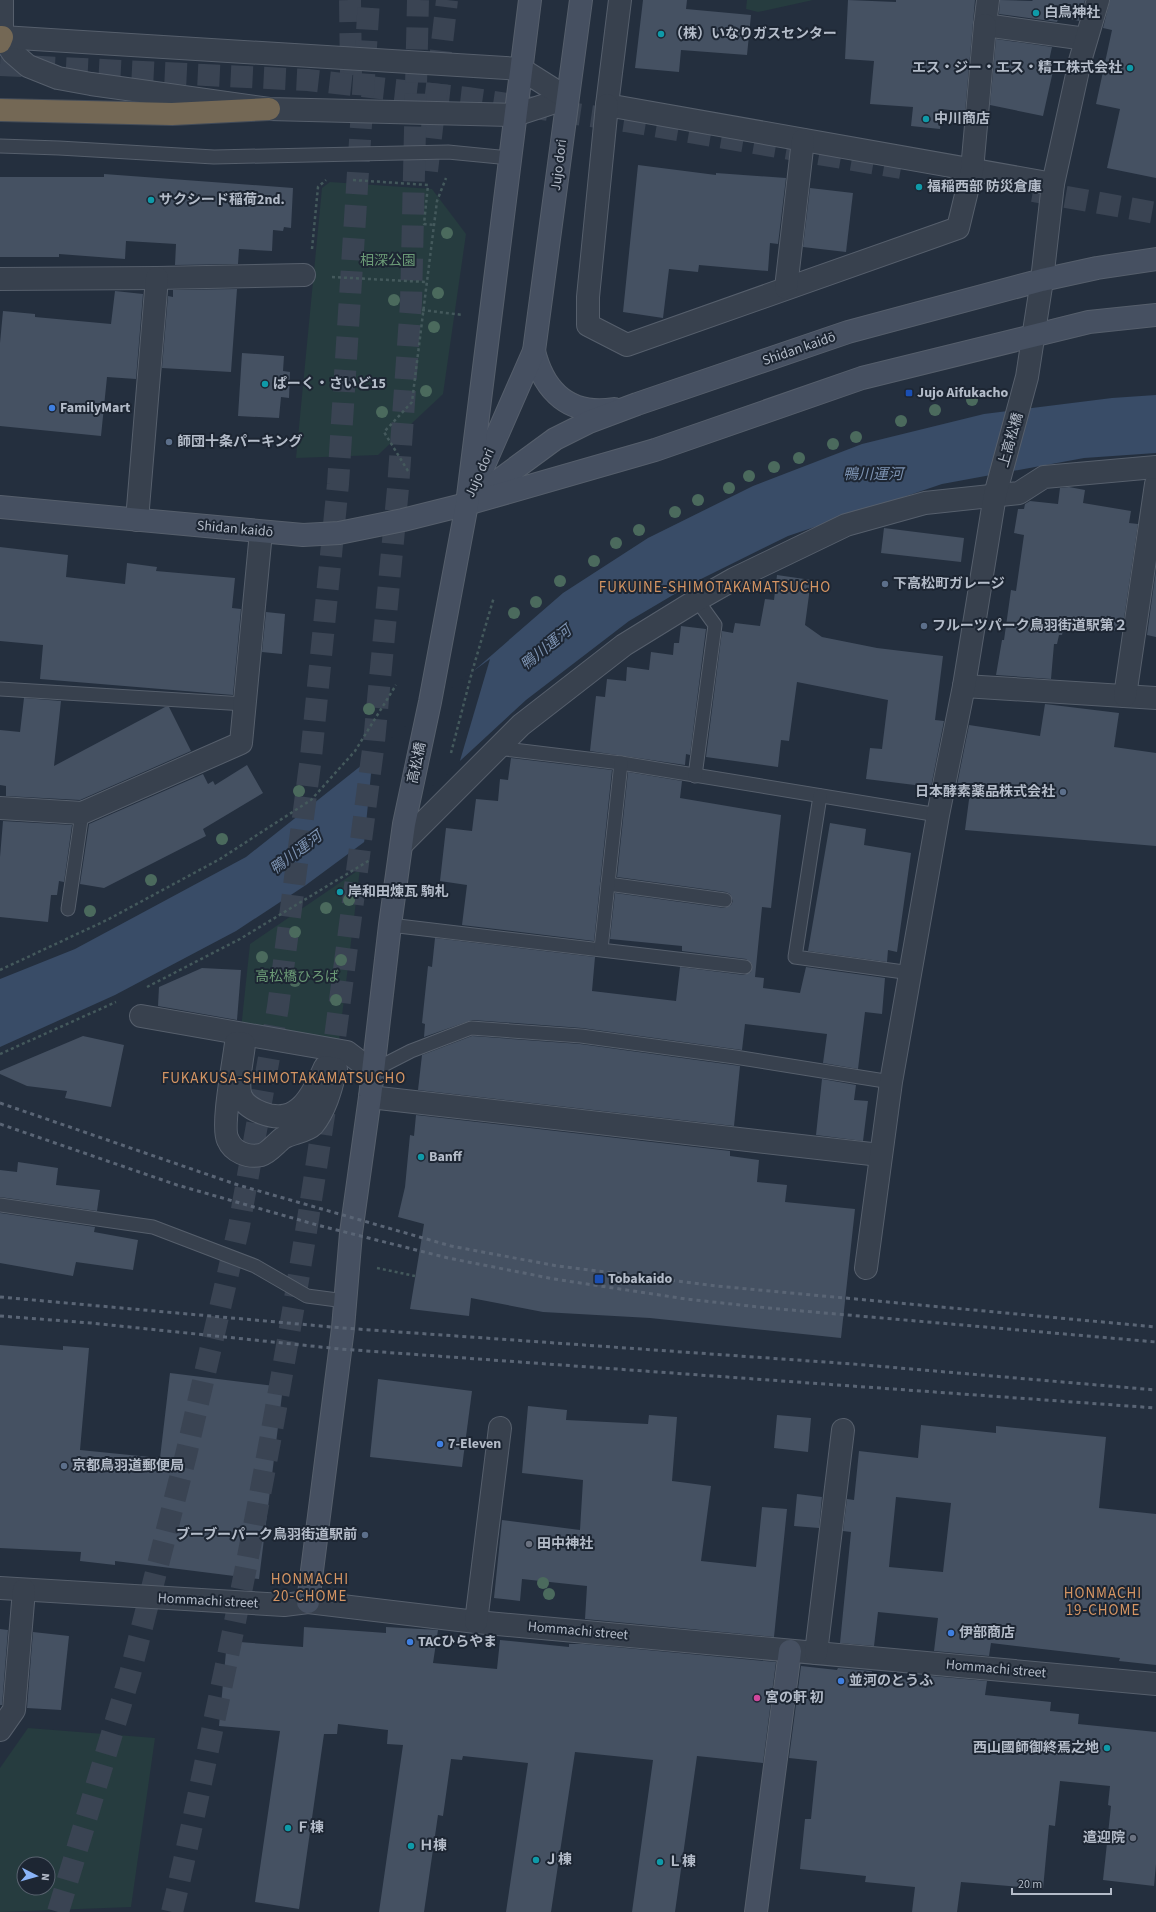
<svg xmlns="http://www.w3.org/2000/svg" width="1156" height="1912" font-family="'Source Sans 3','Noto Sans JP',sans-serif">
	<rect width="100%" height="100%" fill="#242f3e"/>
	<g fill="#263c3f" fill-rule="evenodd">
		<path d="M 747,0 L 813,0 L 758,12 L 746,9 Z"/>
		<path d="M 330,182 L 432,189 L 466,234 L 443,394 L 378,455 L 296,458 L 322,188 Z"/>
		<path d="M 360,869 L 339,1040 L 241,1029 L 250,944 Z"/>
		<path d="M 28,1728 L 155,1738 L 131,1907 L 0,1912 L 0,1768 ZM 24,1864 L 48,1864 L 48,1888 L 24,1888 Z"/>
	</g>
	<path fill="#394c67" d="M 1156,395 L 1156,453 L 1084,458 L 942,484 L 788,536 L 695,582 L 629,621 L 526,700 L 461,760 L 371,837 L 306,885 L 236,931 L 115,995 L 0,1047 L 0,979 L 75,949 L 246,857 L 401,734 L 563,593 L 648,538 L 753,486 L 862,444 L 984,414 L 1112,398 Z"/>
	<path fill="#242f3e" d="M 490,659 L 459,764 L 364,844 L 373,754 L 458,682 Z"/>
	<g fill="#455162" fill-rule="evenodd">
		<path d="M 643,0 L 687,0 L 686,9 L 751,15 L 747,55 L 681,50 L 679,72 L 635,68 Z"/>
		<path d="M 848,0 L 896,2 L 896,0 L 975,0 L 965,112 L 942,109 L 940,129 L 911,126 L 913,107 L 870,104 L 874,61 L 845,59 Z"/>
		<path d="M 1000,0 L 1032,1 L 1033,0 L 1085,0 L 1079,21 L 1059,16 L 1057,22 L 999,14 Z"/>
		<path d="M 1110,0 L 1156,0 L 1156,178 L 1107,168 L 1120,109 L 1096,104 L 1112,30 L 1103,28 Z"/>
		<path d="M 996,39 L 1052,47 L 1047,70 L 1053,71 L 1043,116 L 990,105 Z"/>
		<path d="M 638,165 L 716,175 L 716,173 L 786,178 L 778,244 L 770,243 L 768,271 L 699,265 L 698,272 L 669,269 L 663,318 L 623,312 Z"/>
		<path d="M 104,174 L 293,188 L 291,228 L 284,227 L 283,231 L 273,230 L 272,251 L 239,249 L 238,264 L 175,265 L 176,244 L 126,241 L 125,259 L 59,254 L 59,257 L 0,257 L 0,177 L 104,177 Z"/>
		<path d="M 810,188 L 853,193 L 846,252 L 803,247 Z"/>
		<path d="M 237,289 L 231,372 L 162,368 L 168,296 L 173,297 L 173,290 Z"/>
		<path d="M 115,291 L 143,294 L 136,379 L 107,377 L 101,436 L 0,426 L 0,343 L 3,311 L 35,314 L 35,317 L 111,324 Z"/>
		<path d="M 242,353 L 284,356 L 283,371 L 290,372 L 289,398 L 281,397 L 279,418 L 238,416 Z"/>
		<path d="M 1069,487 L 1085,490 L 1083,503 L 1131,511 L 1129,523 L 1138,524 L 1122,632 L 1091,627 L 1090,631 L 1064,626 L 1062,635 L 1059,635 L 1057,644 L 1054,644 L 1051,679 L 996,675 L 1002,640 L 1004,640 L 1011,590 L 1016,591 L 1024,535 L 1014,533 L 1018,509 L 1024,509 L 1025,504 L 1030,501 L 1058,504 L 1060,488 Z"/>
		<path d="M 884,528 L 964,538 L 961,562 L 881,553 Z"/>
		<path d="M 0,547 L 68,555 L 66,577 L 125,584 L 127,563 L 157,567 L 156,571 L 235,578 L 232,608 L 241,609 L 233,695 L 40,679 L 43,645 L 0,641 Z"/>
		<path d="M 1156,570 L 1156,637 L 1147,635 Z"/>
		<path d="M 777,575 L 811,580 L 805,625 L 822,637 L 877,648 L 943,656 L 935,720 L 944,721 L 931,787 L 866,779 L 870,748 L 882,749 L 888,700 L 797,682 L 789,741 L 781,740 L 778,767 L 706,757 L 722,631 L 733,633 L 735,623 L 760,626 L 765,599 L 774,600 Z"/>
		<path d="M 266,612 L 285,614 L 282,654 L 262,652 Z"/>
		<path d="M 681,626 L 706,629 L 690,755 L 686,754 L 685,765 L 590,751 L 596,696 L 605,697 L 607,679 L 626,681 L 627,667 L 649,670 L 651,652 L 673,655 L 674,643 L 679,643 Z"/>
		<path d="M 24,698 L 61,701 L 54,766 L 165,707 L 169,707 L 191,751 L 80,800 L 6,796 L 6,786 L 0,785 L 0,730 L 20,732 Z"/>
		<path d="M 1045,704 L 1119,713 L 1114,747 L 1156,753 L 1156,846 L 965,830 L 970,792 L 956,790 L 969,725 L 1040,736 Z"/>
		<path d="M 511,758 L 612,770 L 594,941 L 462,925 L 467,885 L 440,881 L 446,828 L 472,831 L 476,799 L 498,801 L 500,779 L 508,780 Z"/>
		<path d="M 247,765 L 263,793 L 203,829 L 206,836 L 104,888 L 80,884 L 89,824 L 203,774 L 208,784 L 213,781 L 215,785 Z"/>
		<path d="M 628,772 L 682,781 L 680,798 L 781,815 L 771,908 L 762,907 L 755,977 L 764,978 L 763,988 L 800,993 L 806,967 L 885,978 L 882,1014 L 865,1012 L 858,1069 L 823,1063 L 827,1034 L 745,1024 L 742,1050 L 582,1028 L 472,1020 L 424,1037 L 425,1024 L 422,1023 L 428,966 L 432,967 L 435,938 L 595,957 L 592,991 L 676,1001 L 680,967 L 744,975 L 751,972 L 752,964 L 746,959 L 682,951 L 682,946 L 610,939 L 615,893 L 724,908 L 731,905 L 733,901 L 730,894 L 726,892 L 617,877 Z"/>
		<path d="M 3,821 L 72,825 L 64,882 L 59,881 L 57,895 L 51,895 L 48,922 L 0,917 L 0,857 Z"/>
		<path d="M 830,823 L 866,829 L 864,845 L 911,853 L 897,952 L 888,950 L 887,962 L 808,951 Z"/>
		<path d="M 202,968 L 241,970 L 237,1020 L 158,1006 L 159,987 Z"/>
		<path d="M 83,1036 L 124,1045 L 111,1107 L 65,1098 L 67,1091 L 27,1086 L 0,1074 L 0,1071 Z"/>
		<path d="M 472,1036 L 580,1044 L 740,1066 L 734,1126 L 418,1090 L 422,1055 Z"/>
		<path d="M 822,1079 L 856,1085 L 854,1100 L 868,1101 L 863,1141 L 816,1135 Z"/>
		<path d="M 416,1115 L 730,1151 L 730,1156 L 759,1160 L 757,1182 L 787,1185 L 785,1202 L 855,1209 L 841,1338 L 650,1318 L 543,1312 L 471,1298 L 469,1316 L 410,1309 L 424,1224 L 398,1217 L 405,1187 L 410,1135 L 414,1136 Z"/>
		<path d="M 18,1162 L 58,1168 L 56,1185 L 100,1190 L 97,1211 L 0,1197 L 0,1170 L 17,1172 Z"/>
		<path d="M 0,1213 L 95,1227 L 94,1232 L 138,1240 L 133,1270 L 76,1262 L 73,1276 L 0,1263 Z"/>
		<path d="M 0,1345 L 63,1350 L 63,1346 L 89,1348 L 80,1450 L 160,1458 L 170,1373 L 283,1387 L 259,1579 L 115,1561 L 115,1565 L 80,1561 L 81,1552 L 0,1548 Z"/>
		<path d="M 378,1379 L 472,1391 L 462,1467 L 370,1457 Z"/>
		<path d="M 528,1406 L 567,1410 L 566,1420 L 648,1424 L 649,1415 L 677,1417 L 672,1481 L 711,1486 L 701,1561 L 756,1567 L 762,1507 L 787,1509 L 774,1637 L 585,1619 L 587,1586 L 522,1579 L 520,1601 L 494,1598 L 502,1520 L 580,1530 L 583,1480 L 522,1473 Z"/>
		<path d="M 777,1415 L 811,1418 L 808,1452 L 774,1448 Z"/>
		<path d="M 921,1425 L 996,1433 L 996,1426 L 1106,1437 L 1099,1508 L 1156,1514 L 1156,1665 L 1119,1661 L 1120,1658 L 991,1643 L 989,1656 L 934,1651 L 938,1618 L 878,1612 L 874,1646 L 840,1643 L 851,1532 L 843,1531 L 847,1499 L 854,1500 L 859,1451 L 918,1458 ZM 896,1497 L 951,1503 L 943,1572 L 889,1567 Z"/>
		<path d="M 797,1494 L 822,1497 L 819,1528 L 794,1526 Z"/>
		<path d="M 304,1627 L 386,1633 L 386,1627 L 438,1630 L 433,1663 L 497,1669 L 500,1640 L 569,1647 L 569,1644 L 583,1644 L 776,1662 L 763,1763 L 697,1756 L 675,1912 L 632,1912 L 653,1760 L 575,1752 L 551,1912 L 506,1912 L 528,1763 L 463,1756 L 462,1760 L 451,1759 L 443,1816 L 438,1815 L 424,1912 L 379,1912 L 403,1745 L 387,1744 L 388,1730 L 338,1724 L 337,1734 L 324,1734 L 299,1909 L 255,1902 L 280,1731 L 219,1726 L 227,1641 L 303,1647 Z"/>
		<path d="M 0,1629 L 8,1630 L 2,1705 L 0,1705 Z"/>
		<path d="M 33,1632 L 69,1636 L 61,1710 L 27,1708 Z"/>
		<path d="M 801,1666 L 837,1670 L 838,1668 L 872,1671 L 871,1676 L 930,1682 L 931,1676 L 987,1681 L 985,1695 L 1051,1702 L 1050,1711 L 1079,1714 L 1078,1724 L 1156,1732 L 1156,1864 L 1154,1886 L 1103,1880 L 1111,1806 L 1108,1805 L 1110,1786 L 1060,1781 L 1055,1826 L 1049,1825 L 1043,1889 L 961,1882 L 957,1912 L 912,1912 L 915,1887 L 865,1882 L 866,1876 L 800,1869 L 805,1819 L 811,1819 L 817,1761 L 789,1758 Z"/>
	</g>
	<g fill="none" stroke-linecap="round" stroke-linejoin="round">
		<g stroke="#3a4453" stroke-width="22" stroke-dasharray="22 11" stroke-linecap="butt">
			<path d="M 350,0 L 351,75"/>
			<path d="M 0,65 L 308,80 L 467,98 L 625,121 L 901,168"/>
			<path d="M 427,171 L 447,0"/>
			<path d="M 1033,191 L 1156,213"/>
			<path d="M 331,1068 L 374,742 L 398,488 L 411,303 L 418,0"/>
			<path d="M 58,1912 L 130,1674 L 186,1455 L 239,1226 L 278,1007 L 311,757 L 338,484 L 369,0"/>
			<path d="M 172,1912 C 187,1850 200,1788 213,1726 C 258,1519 295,1311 326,1102"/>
		</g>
		<g stroke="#565f6c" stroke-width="15">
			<g id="lane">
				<path d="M 0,146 L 59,148 L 214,157 L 448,152 L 510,158"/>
				<path d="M 0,689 L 245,704"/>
				<path d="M 497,748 L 621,763 L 938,815"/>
				<path d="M 695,776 L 715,625 L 697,600"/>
				<path d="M 820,796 L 795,957 L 911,973"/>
				<path d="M 608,884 L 725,900"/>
				<path d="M 68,909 L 82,813"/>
				<path d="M 390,925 L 745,967"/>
				<path d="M 601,949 L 621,763"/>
				<path d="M 372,1071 L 411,1051 L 471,1028 L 581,1036 L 735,1057 L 891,1082"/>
				<path d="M 0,1205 L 153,1227 L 255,1266 L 307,1296 L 345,1301"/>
			</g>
		</g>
		<g stroke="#565f6c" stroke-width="24">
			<g id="street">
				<path d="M 2,0 L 2,37 L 13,53 L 28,66 L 58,78 L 91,84 L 269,109 L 515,115 L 567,98"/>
				<path d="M 620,0 L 607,105 L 1053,184"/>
				<path d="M 988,0 L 985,25 L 1086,39"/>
				<path d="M 2,37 L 521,69 L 567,98"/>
				<path d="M 607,105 L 588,297 L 588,325 L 627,345 L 958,228 L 972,170 L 985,25"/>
				<path d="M 0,279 L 157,278 L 304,275"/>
				<path d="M 786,288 L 803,140"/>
				<path d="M 137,520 L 157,278"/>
				<path d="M 964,686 L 1156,698"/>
				<path d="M 1125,696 L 1156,484"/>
				<path d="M 0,808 L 82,813 L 241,743 L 261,532"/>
				<path d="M 402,844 L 521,725 L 624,645 L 697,600 L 734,579 L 846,525 L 925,503 L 1019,493 L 1044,477 L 1156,467"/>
				<path d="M 141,1016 L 347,1052 L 372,1071"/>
				<path d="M 236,1043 L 244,1044 C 243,1058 236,1084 241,1096 C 244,1104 254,1110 262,1113 C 298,1127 313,1094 325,1067 L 336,1069 C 331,1088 326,1109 313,1125 C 306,1132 291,1133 283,1138 C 276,1143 269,1153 261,1155 C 248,1158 233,1152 228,1140 C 221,1127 234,1061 236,1043 Z"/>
				<path d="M 370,1097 L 880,1155"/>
				<path d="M 866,1268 L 891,1082 L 938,815 L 964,686 L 995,495 L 1027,377 L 1042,280 L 1053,184 L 1080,61 L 1098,0"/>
				<path d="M 0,1588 L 284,1605 L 308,1602 L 476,1622 L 1156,1684"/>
				<path d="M 476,1622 L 500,1428"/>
				<path d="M 816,1653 L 843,1430"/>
				<path d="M 0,1730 L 14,1710 L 24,1590"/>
			</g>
		</g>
		<g stroke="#565f6c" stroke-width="24">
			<g id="secondary">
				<path d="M 534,351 C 544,392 570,416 614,409"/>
				<path d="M 477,481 L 534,351 L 581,0"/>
				<path d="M 476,497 L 555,439 L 589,422 L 637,404 L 848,332 L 1042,280 L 1097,268 L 1156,259"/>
				<path d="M 0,507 L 303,535 L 339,533 L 403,520 L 467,504 L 655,450 L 862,378 L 1089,322 L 1156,315"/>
				<path d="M 308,1602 L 343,1328 L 351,1233 L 370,1097 L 390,925 L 404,824 L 430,702 L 467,504 L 530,0"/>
				<path d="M 756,1912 L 790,1651"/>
			</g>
		</g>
		<g stroke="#434c59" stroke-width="24">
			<g id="highway">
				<path d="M 0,37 L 2,37 L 0,42"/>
				<path d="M 0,110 L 172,114 L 269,109"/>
			</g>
		</g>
		<g stroke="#44595c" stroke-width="2.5" stroke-dasharray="3 3" stroke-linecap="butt">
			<path d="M 353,180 L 428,185 L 424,224 L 434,225"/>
			<path d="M 312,249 L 318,187 L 326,180"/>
			<path d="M 332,277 L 426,282"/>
			<path d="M 422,310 L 463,315"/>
			<path d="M 408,471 L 384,432 L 412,402 L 437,201 L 446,178"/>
			<path d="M 451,753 L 472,672 L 494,597"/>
			<path d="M 0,970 L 107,920 L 220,859 L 311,800 L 355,751 L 396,685"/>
			<path d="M 147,987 L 240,939 L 370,860"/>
			<path d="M 0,1054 L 116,1002"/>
			<path d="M 377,1268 L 415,1276"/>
		</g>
		<use href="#lane" stroke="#38414e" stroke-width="13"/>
		<use href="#street" stroke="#38414e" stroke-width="22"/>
		<use href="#secondary" stroke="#465061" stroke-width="22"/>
		<use href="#highway" stroke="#746855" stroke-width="22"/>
		<g stroke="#5a6575" stroke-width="3" stroke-dasharray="4 4" stroke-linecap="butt">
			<path d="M 0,1103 L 238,1185 L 451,1246 L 557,1266 L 716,1286 L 1156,1327"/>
			<path d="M 0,1124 L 177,1185 L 317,1225 L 448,1258 L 554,1279 L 686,1299 L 768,1308 L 1156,1342"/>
			<path d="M 0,1297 L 343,1328 L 853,1364 L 1156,1390"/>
			<path d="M 0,1316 L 91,1323 L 340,1349 L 1156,1408"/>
		</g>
	</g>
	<g fill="#4b6a5d">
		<circle cx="447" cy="233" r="6"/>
		<circle cx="438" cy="293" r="6"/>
		<circle cx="394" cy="300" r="6"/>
		<circle cx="434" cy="327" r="6"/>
		<circle cx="426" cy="391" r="6"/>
		<circle cx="972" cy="400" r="6"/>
		<circle cx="935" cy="410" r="6"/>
		<circle cx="382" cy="412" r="6"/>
		<circle cx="901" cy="421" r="6"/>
		<circle cx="856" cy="437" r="6"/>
		<circle cx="833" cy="444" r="6"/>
		<circle cx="799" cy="458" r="6"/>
		<circle cx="774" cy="467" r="6"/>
		<circle cx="749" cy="476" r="6"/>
		<circle cx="729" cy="488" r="6"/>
		<circle cx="698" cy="500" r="6"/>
		<circle cx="675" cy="512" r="6"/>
		<circle cx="639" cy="530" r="6"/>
		<circle cx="616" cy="543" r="6"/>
		<circle cx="594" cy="561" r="6"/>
		<circle cx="560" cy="581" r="6"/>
		<circle cx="536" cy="602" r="6"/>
		<circle cx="514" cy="613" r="6"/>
		<circle cx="369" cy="709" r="6"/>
		<circle cx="299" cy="791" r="6"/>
		<circle cx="222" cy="839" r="6"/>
		<circle cx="151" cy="880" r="6"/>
		<circle cx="349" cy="900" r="6"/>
		<circle cx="326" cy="908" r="6"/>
		<circle cx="90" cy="911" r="6"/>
		<circle cx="295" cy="932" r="6"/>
		<circle cx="262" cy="957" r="6"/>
		<circle cx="341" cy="960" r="6"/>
		<circle cx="295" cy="981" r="6"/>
		<circle cx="336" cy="1000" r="6"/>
		<circle cx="543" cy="1583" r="6"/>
		<circle cx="549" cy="1594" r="6"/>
	</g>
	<g fill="#0f9aa8" stroke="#1d2633" stroke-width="1.5">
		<circle cx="1036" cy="13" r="4"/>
		<circle cx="661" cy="34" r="4"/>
		<circle cx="1130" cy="68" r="4"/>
		<circle cx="926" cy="119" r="4"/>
		<circle cx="919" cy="187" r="4"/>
		<circle cx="151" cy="200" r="4"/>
		<circle cx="265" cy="384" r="4"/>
		<circle cx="340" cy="892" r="4"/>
		<circle cx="421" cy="1157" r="4"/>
		<circle cx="1107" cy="1748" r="4"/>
		<circle cx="288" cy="1828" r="4"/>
		<circle cx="411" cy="1846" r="4"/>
		<circle cx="536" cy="1860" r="4"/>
		<circle cx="660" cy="1862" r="4"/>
	</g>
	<g fill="#1a4fb4" stroke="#1d2633" stroke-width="1.5">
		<rect x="905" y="389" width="8" height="8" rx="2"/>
		<rect x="594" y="1274" width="10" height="10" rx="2"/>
	</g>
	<g fill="#3f7fe0" stroke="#1d2633" stroke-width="1.5">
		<circle cx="52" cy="408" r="4"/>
		<circle cx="440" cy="1444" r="4"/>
		<circle cx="951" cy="1633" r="4"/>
		<circle cx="410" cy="1642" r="4"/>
		<circle cx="841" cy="1681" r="4"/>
	</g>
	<g fill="#5c6f8a" stroke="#1d2633" stroke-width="1.5">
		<circle cx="169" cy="442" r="4"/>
		<circle cx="885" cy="584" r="4"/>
		<circle cx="924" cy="626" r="4"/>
		<circle cx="1063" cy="792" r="4"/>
		<circle cx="64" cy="1466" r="4"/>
		<circle cx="365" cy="1535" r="4"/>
	</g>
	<g fill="#6b7280" stroke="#1d2633" stroke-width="1.5">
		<circle cx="529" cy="1544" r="4"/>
		<circle cx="1133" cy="1838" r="4"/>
	</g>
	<circle fill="#d1479c" stroke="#1d2633" stroke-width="1.5" cx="757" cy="1698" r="4"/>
	<g text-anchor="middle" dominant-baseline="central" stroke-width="4" stroke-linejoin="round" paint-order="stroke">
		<g font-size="14" font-weight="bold" fill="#b4bcc9" stroke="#1d2633" text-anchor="start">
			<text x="1044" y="13">白鳥神社</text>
			<text x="669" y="34">（株）いなりガスセンター</text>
			<text x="1122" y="68" text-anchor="end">エス・ジー・エス・精工株式会社</text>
			<text x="934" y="119">中川商店</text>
			<text x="927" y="187">福稲西部 防災倉庫</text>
			<text x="159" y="200">サクシード稲荷2nd.</text>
			<text x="273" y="384">ぱーく・さいど15</text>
			<text x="917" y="393">Jujo Aifukacho</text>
			<text x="60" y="408">FamilyMart</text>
			<text x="177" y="442">師団十条パーキング</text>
			<text x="893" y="584">下高松町ガレージ</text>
			<text x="932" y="626">フルーツパーク鳥羽街道駅第２</text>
			<text x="1055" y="792" text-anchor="end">日本酵素薬品株式会社</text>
			<text x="348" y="892">岸和田煉瓦 駒札</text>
			<text x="429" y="1157">Banff</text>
			<text x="608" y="1279">Tobakaido</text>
			<text x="448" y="1444">7-Eleven</text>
			<text x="72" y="1466">京都鳥羽道郵便局</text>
			<text x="357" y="1535" text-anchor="end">ブーブーパーク鳥羽街道駅前</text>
			<text x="537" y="1544">田中神社</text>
			<text x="959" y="1633">伊部商店</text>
			<text x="418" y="1642">TACひらやま</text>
			<text x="849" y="1681">並河のとうふ</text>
			<text x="765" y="1698">宮の軒 初</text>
			<text x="1099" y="1748" text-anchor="end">西山國師御終焉之地</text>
			<text x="296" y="1828">Ｆ棟</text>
			<text x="1125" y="1838" text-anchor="end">遣迎院</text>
			<text x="419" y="1846">Ｈ棟</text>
			<text x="544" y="1860">Ｊ棟</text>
			<text x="668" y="1862">Ｌ棟</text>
		</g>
		<g font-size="14" fill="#b4bcc9" stroke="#1d2633">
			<text transform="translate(559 165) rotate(-83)">Jujo dori</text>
			<text transform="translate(799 349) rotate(-19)">Shidan kaidō</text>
			<text transform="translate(1011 440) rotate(-74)">上高松橋</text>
			<text transform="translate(480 473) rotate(-66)">Jujo dori</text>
			<text transform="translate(235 529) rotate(5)">Shidan kaidō</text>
			<text transform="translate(417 763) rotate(-78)">高松橋</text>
			<text transform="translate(208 1601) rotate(3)">Hommachi street</text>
			<text transform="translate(578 1631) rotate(5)">Hommachi street</text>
			<text transform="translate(996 1669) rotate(5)">Hommachi street</text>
		</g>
		<g font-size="14" fill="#6b9a76" stroke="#1d2633">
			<text x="388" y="261">相深公園</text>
			<text x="297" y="977">高松橋ひろば</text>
		</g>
		<g font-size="15" font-style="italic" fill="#7c92b1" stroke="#1d2633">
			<text x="873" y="474">鴨川運河</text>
			<text transform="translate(546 648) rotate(-39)">鴨川運河</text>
			<text transform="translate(296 853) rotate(-37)">鴨川運河</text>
		</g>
		<g font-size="15" letter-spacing="1" fill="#d59563" stroke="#1d2633">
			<text x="715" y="587">FUKUINE-SHIMOTAKAMATSUCHO</text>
			<text x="284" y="1078">FUKAKUSA-SHIMOTAKAMATSUCHO</text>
			<text x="310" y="1579">HONMACHI<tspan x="310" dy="17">20-CHOME</tspan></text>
			<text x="1103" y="1593">HONMACHI<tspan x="1103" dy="17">19-CHOME</tspan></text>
		</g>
	</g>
	<g transform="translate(36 1876) rotate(96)"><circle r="19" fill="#1d2633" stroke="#59626f"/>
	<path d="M0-3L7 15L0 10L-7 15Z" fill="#8ab4f8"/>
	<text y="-6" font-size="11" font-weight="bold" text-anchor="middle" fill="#b4bcc9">N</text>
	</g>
	<path d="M1012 1888v6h99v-6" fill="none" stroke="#b4bcc9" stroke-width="2"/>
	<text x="1018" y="1888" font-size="12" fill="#b4bcc9" stroke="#1d2633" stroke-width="3" paint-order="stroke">20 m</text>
</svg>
